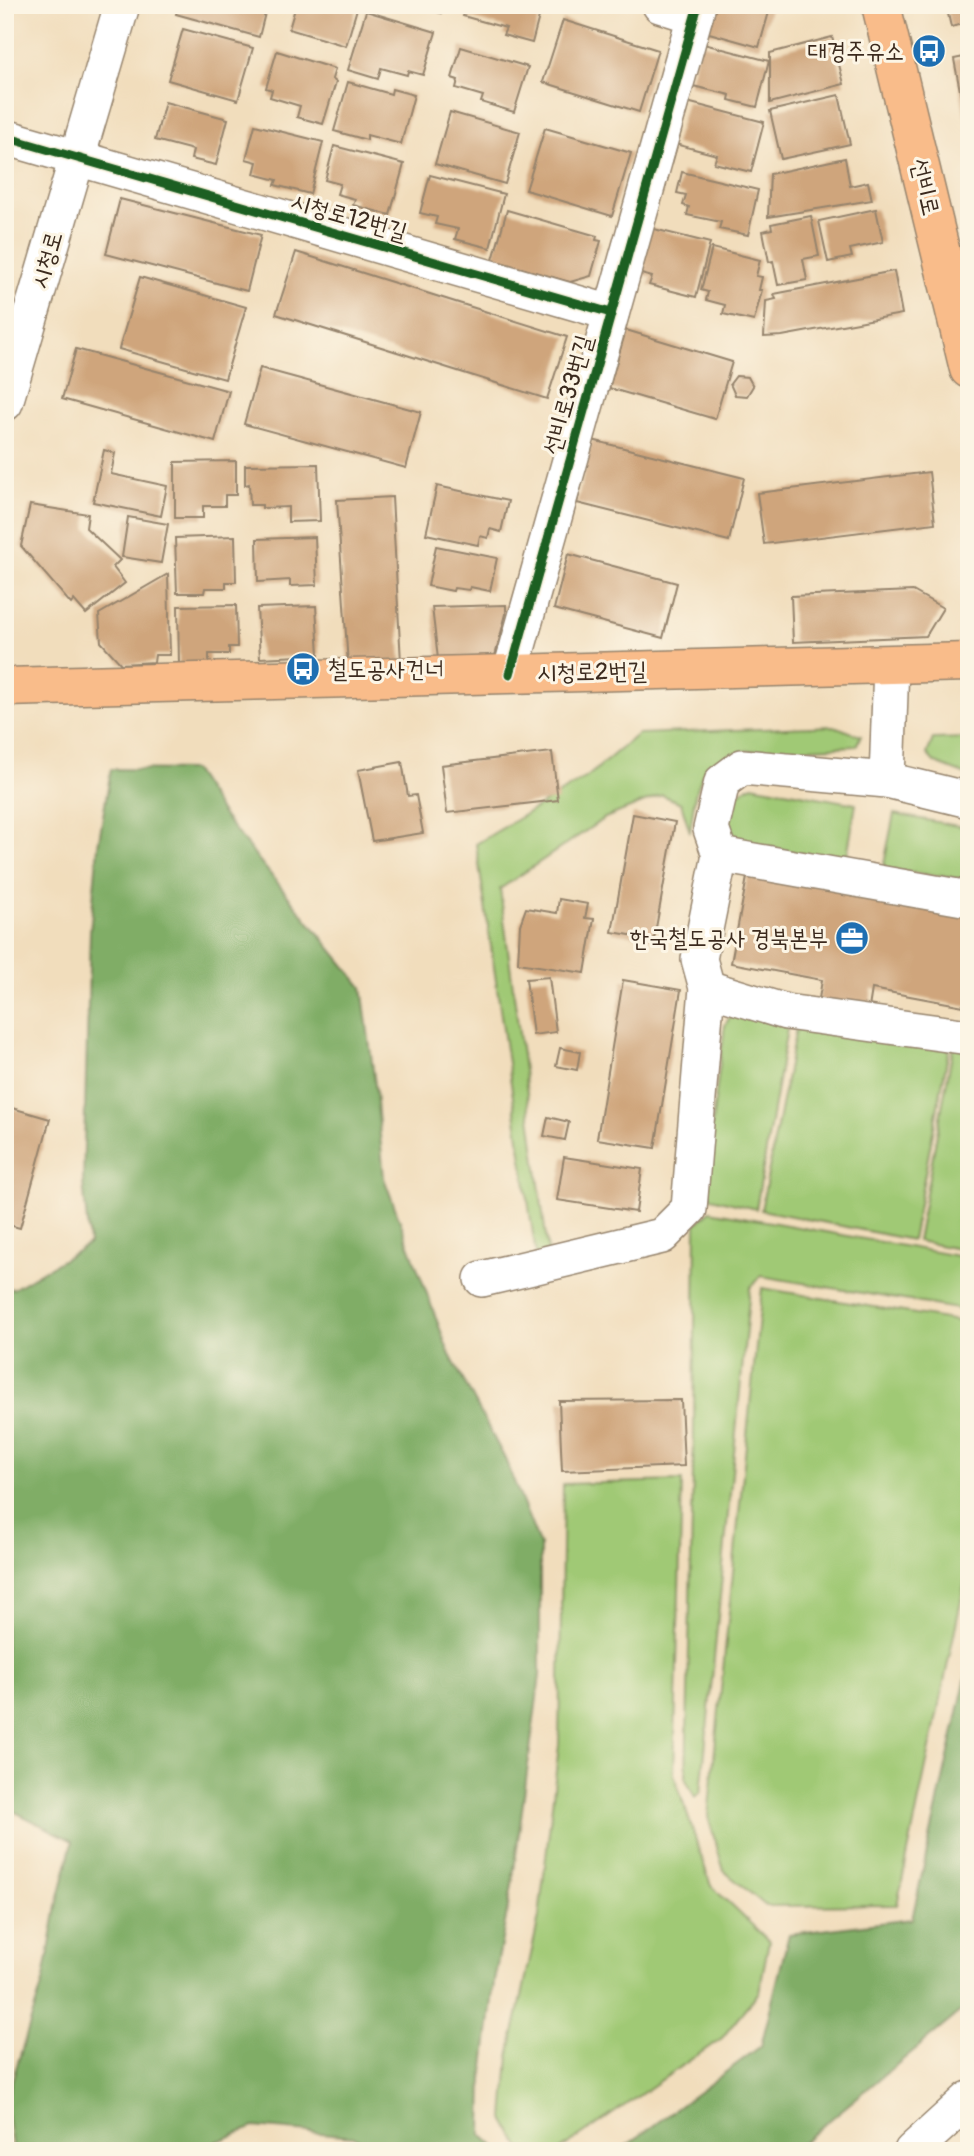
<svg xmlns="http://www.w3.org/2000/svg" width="974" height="2156" font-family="Pangolin,'Poor Story',sans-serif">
	<rect width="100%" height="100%" fill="#fcf5e5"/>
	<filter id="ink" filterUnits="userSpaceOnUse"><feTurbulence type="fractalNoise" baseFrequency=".0143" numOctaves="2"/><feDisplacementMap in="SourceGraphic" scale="14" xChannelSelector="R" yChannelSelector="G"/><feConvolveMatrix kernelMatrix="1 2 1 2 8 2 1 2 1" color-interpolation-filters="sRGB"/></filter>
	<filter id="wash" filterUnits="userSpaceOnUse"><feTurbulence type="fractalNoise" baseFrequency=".00686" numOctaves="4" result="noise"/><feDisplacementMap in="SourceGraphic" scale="28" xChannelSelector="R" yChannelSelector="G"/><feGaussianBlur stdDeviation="1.57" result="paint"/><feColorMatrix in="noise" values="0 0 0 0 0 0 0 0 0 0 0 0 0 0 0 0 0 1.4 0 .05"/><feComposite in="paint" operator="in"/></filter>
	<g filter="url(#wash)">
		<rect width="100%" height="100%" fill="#f1ddbc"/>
		<g fill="#a0c975" stroke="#6e7a4a" stroke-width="2">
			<path d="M 834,726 L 861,736 L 856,746 L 743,751 L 705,768 L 695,795 L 690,832 L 681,803 L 662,795 L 605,818 L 500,889 L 548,1252 L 536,1255 L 476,844 L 587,777 L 638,734 Z"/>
			<path d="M 969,738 L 969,776 L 935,763 L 927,754 L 933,739 Z"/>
			<path d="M 752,785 L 856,804 L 846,862 L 740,842 L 728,827 L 733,796 Z"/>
			<path d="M 894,814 L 969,828 L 969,880 L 883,869 Z"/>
			<path d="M 733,1012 L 788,1023 L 756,1209 L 711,1198 L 705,1176 L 725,1025 Z"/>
			<path d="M 797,1023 L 950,1044 L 912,1240 L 761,1210 Z"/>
			<path d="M 954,1043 L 969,1046 L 969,1251 L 917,1241 Z"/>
			<path d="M 710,1211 L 969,1258 L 969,1311 L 761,1276 L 750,1288 L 701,1792 L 695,1797 L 686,1780 L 694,1427 L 696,1224 Z"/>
			<path d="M 762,1288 L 969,1323 L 969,1563 L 897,1905 L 766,1906 L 724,1871 L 708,1817 Z"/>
			<path d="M 682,1481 L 674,1774 L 711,1886 L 769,1941 L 759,1992 L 722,2038 L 559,2151 L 521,2149 L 504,2119 L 509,2057 L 539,1917 L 559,1745 L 563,1484 Z"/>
		</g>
		<g fill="#80ad66" stroke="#5e6c42" stroke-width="2">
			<path d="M 111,769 L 193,770 L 224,817 L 362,987 L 376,1092 L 384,1178 L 449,1353 L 505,1459 L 540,1546 L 540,1675 L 512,1885 L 494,1982 L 483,2076 L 482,2135 L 500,2151 L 373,2151 L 354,2136 L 254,2127 L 193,2151 L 13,2151 L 5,2103 L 44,1979 L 58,1901 L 73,1841 L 5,1807 L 5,1288 L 13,1289 L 89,1244 L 83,1182 L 90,932 L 98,846 Z"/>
			<path d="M 969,1663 L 969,2005 L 792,2151 L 619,2151 L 761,2046 L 789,1934 L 912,1919 Z"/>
		</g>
		<g id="blocks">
			<g fill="#cfa57c">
				<path d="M 179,5 L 267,5 L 259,37 L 176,14 Z"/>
				<path d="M 296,5 L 358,5 L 346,46 L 289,29 Z"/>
				<path d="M 415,5 L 444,5 L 441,13 Z"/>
				<path d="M 466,5 L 542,5 L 532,43 L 503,35 L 506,28 L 463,16 Z"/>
				<path d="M 709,5 L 771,5 L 759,47 L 702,31 Z"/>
				<path d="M 946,5 L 969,5 L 969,29 L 964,30 L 963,24 L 951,27 Z"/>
				<path d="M 366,11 L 436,32 L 423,75 L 408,71 L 407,75 L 381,68 L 378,79 L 348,70 Z"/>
				<path d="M 563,20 L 658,50 L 639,112 L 543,82 Z"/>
				<path d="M 183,29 L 253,48 L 238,100 L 168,80 Z"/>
				<path d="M 832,37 L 844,84 L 770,103 L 770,53 Z"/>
				<path d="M 700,43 L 769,61 L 757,107 L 729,100 L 730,95 L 689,85 Z"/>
				<path d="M 461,47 L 528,67 L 514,112 L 481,102 L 483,96 L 456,88 L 458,80 L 452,78 Z"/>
				<path d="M 277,51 L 335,69 L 332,79 L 336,82 L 323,124 L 297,117 L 300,106 L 270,97 L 272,90 L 266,88 Z"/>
				<path d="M 969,56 L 969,128 L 967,128 L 954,59 Z"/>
				<path d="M 348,82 L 391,94 L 392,89 L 414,95 L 401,144 L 367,135 L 367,140 L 334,131 Z"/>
				<path d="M 839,95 L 850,144 L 781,159 L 770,111 Z"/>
				<path d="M 165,102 L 228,119 L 216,165 L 191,159 L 193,150 L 155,140 Z"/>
				<path d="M 687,102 L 764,122 L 751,172 L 714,163 L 717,155 L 675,144 Z"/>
				<path d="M 450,112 L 520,132 L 505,184 L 435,164 Z"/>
				<path d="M 255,125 L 323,142 L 310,194 L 275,185 L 277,180 L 254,174 L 257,162 L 246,159 Z"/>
				<path d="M 545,128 L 631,153 L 612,216 L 526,190 Z"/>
				<path d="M 334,146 L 404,164 L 390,215 L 353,205 L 355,199 L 337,194 L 340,184 L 325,180 Z"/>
				<path d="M 845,158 L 850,186 L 868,182 L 872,200 L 768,217 L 770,174 Z"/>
				<path d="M 682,172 L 758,190 L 748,235 L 719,229 L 721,222 L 687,215 L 689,207 L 683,205 L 686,195 L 677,193 Z"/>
				<path d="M 430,175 L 504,194 L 490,248 L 455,239 L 458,229 L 435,224 L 437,217 L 420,213 Z"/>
				<path d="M 120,199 L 261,235 L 247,291 L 106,254 Z"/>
				<path d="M 876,209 L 883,242 L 850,249 L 852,257 L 828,262 L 819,221 Z"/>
				<path d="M 507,210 L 597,236 L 596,240 L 601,241 L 591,276 L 570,282 L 493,260 Z"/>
				<path d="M 811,216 L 819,256 L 803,259 L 807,280 L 778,285 L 773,261 L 769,262 L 763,231 L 772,229 L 771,224 Z"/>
				<path d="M 646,227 L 710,243 L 696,297 L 649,285 L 652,277 L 634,272 Z"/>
				<path d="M 712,248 L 760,260 L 756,276 L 762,277 L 759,290 L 762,290 L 754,321 L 723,314 L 725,305 L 706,300 L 708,292 L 701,290 Z"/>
				<path d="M 296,252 L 567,337 L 547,399 L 276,314 Z"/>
				<path d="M 894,271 L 902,314 L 782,336 L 764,337 L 766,301 L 776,299 L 774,294 Z"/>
				<path d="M 140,277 L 246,307 L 225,379 L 119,349 Z"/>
				<path d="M 626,330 L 732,362 L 715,419 L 609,388 Z"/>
				<path d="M 76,349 L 229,391 L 215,442 L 62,399 Z"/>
				<path d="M 260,368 L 421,412 L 406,468 L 244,424 Z"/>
				<path d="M 736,376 L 748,377 L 753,386 L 747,396 L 735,395 L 730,384 Z"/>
				<path d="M 592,440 L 744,478 L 729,541 L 577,503 Z"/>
				<path d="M 104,450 L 115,453 L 111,474 L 167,486 L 161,516 L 93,502 Z"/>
				<path d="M 236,461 L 236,495 L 225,495 L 225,506 L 203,506 L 203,518 L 175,518 L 175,462 Z"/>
				<path d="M 318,464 L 320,521 L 288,522 L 288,507 L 262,508 L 262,505 L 250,505 L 249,484 L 245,485 L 245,465 Z"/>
				<path d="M 929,472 L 935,523 L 764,544 L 757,493 Z"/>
				<path d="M 437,486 L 508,501 L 501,532 L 490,529 L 488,538 L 480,536 L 478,545 L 426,534 Z"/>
				<path d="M 392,497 L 401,662 L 348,665 L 337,500 Z"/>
				<path d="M 30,505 L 88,514 L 86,528 L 120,560 L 113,567 L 125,583 L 86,614 L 74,600 L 71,604 L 21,546 Z"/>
				<path d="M 128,517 L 168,524 L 161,563 L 122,557 Z"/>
				<path d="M 235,536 L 236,582 L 226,582 L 226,588 L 205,588 L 204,593 L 177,593 L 175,538 Z"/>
				<path d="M 315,537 L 317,585 L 290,586 L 290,580 L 258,582 L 257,539 Z"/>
				<path d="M 436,546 L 497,558 L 490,591 L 470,587 L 469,590 L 454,588 L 453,591 L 428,586 Z"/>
				<path d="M 568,554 L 677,583 L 663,638 L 554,609 Z"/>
				<path d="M 168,574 L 170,655 L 155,655 L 154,662 L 121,664 L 101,642 L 99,614 Z"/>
				<path d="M 913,591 L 943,608 L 926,636 L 793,642 L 791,596 Z"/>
				<path d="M 236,605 L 237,647 L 229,647 L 229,654 L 209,654 L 209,665 L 179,666 L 178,606 Z"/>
				<path d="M 506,605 L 506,614 L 495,656 L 438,659 L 432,607 Z"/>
				<path d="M 316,606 L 319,655 L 260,658 L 257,608 Z"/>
				<path d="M 552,752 L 558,800 L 447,813 L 441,765 Z"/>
				<path d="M 402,762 L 408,796 L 416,795 L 423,833 L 372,841 L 358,770 Z"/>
				<path d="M 633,814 L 675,822 L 654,939 L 612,932 Z"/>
				<path d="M 748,872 L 969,913 L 969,1007 L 872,989 L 868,1014 L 818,1005 L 822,980 L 731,963 Z"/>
				<path d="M 559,899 L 588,904 L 585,918 L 594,919 L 585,973 L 518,963 L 520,925 L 526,908 L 557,913 Z"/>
				<path d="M 549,977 L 556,1032 L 533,1035 L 526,979 Z"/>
				<path d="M 623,980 L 681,990 L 655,1148 L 597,1139 Z"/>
				<path d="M 560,1048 L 580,1052 L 577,1070 L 556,1066 Z"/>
				<path d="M 5,1106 L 50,1119 L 20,1228 L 5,1224 Z"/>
				<path d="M 548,1117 L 569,1122 L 565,1140 L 544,1136 Z"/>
				<path d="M 564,1157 L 642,1169 L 636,1212 L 557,1200 Z"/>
				<path d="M 681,1400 L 684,1466 L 562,1471 L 559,1401 Z"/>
			</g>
		</g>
	</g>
	<g filter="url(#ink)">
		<use href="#blocks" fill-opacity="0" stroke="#96846d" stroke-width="2"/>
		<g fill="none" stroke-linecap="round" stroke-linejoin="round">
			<g stroke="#96846d" stroke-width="38">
				<g id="minor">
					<path d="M 660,5 L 695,16"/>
					<path d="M 5,137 L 611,313"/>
					<path d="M 5,403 L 122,5"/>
					<path d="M 510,674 L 698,5"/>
					<path d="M 887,780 L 969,800"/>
					<path d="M 720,855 L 969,899"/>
					<path d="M 707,988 L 786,1012 L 969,1037"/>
					<path d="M 482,1279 L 662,1236 L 689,1209 L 707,988 L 699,959 L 720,855 L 711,829 L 722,782 L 742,767 L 887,780 L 891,664"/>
					<path d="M 912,2151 L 969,2099"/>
				</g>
			</g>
			<g stroke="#96846d" stroke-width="41">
				<g id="major">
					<path d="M 881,5 L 969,369"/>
					<path d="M 5,687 L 969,662"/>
				</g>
			</g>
			<use href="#minor" stroke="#fff" stroke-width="35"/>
			<use href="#major" stroke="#f9bc8a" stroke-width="38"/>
			<g stroke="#fcf5e5" stroke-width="13">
				<g id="cycleway">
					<path d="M 5,137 L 611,313"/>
					<path d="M 510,674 L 698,5"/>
				</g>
			</g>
			<use href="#cycleway" stroke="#1b5e20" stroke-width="9"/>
		</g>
	</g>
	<defs>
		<g id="bus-disc" transform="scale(1.75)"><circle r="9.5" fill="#1f6fb2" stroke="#fcf5e5"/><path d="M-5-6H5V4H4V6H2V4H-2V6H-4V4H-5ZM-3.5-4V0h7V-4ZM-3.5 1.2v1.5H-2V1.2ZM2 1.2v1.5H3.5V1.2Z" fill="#fff"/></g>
		<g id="office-disc" transform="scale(1.75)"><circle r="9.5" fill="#1f6fb2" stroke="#fcf5e5"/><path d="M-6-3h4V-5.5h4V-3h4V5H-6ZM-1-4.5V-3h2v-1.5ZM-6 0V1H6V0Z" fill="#fff"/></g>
	</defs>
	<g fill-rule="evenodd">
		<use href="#bus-disc" x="929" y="51"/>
		<use href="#bus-disc" x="303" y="669"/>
		<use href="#office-disc" x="852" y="938"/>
	</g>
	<g text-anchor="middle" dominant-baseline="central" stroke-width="6" stroke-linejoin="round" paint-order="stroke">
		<g font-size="24" fill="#3b2a1e" stroke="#fcf5e5" text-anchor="end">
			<text x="904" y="51">대경주유소</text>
			<text x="328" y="669" text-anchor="start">철도공사건너</text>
			<text x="828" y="938">한국철도공사 경북본부</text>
		</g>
		<g font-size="24" fill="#3b2a1e" stroke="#fcf5e5">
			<text transform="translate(925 187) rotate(77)">선비로</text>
			<text transform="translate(349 217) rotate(16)">시청로12번길</text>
			<text transform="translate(47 260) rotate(-74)">시청로</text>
			<text transform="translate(568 395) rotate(-74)">선비로33번길</text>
			<text transform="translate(592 672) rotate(-1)">시청로2번길</text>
		</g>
	</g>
	<rect width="974" height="2156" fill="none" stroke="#fcf5e5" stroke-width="28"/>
</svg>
